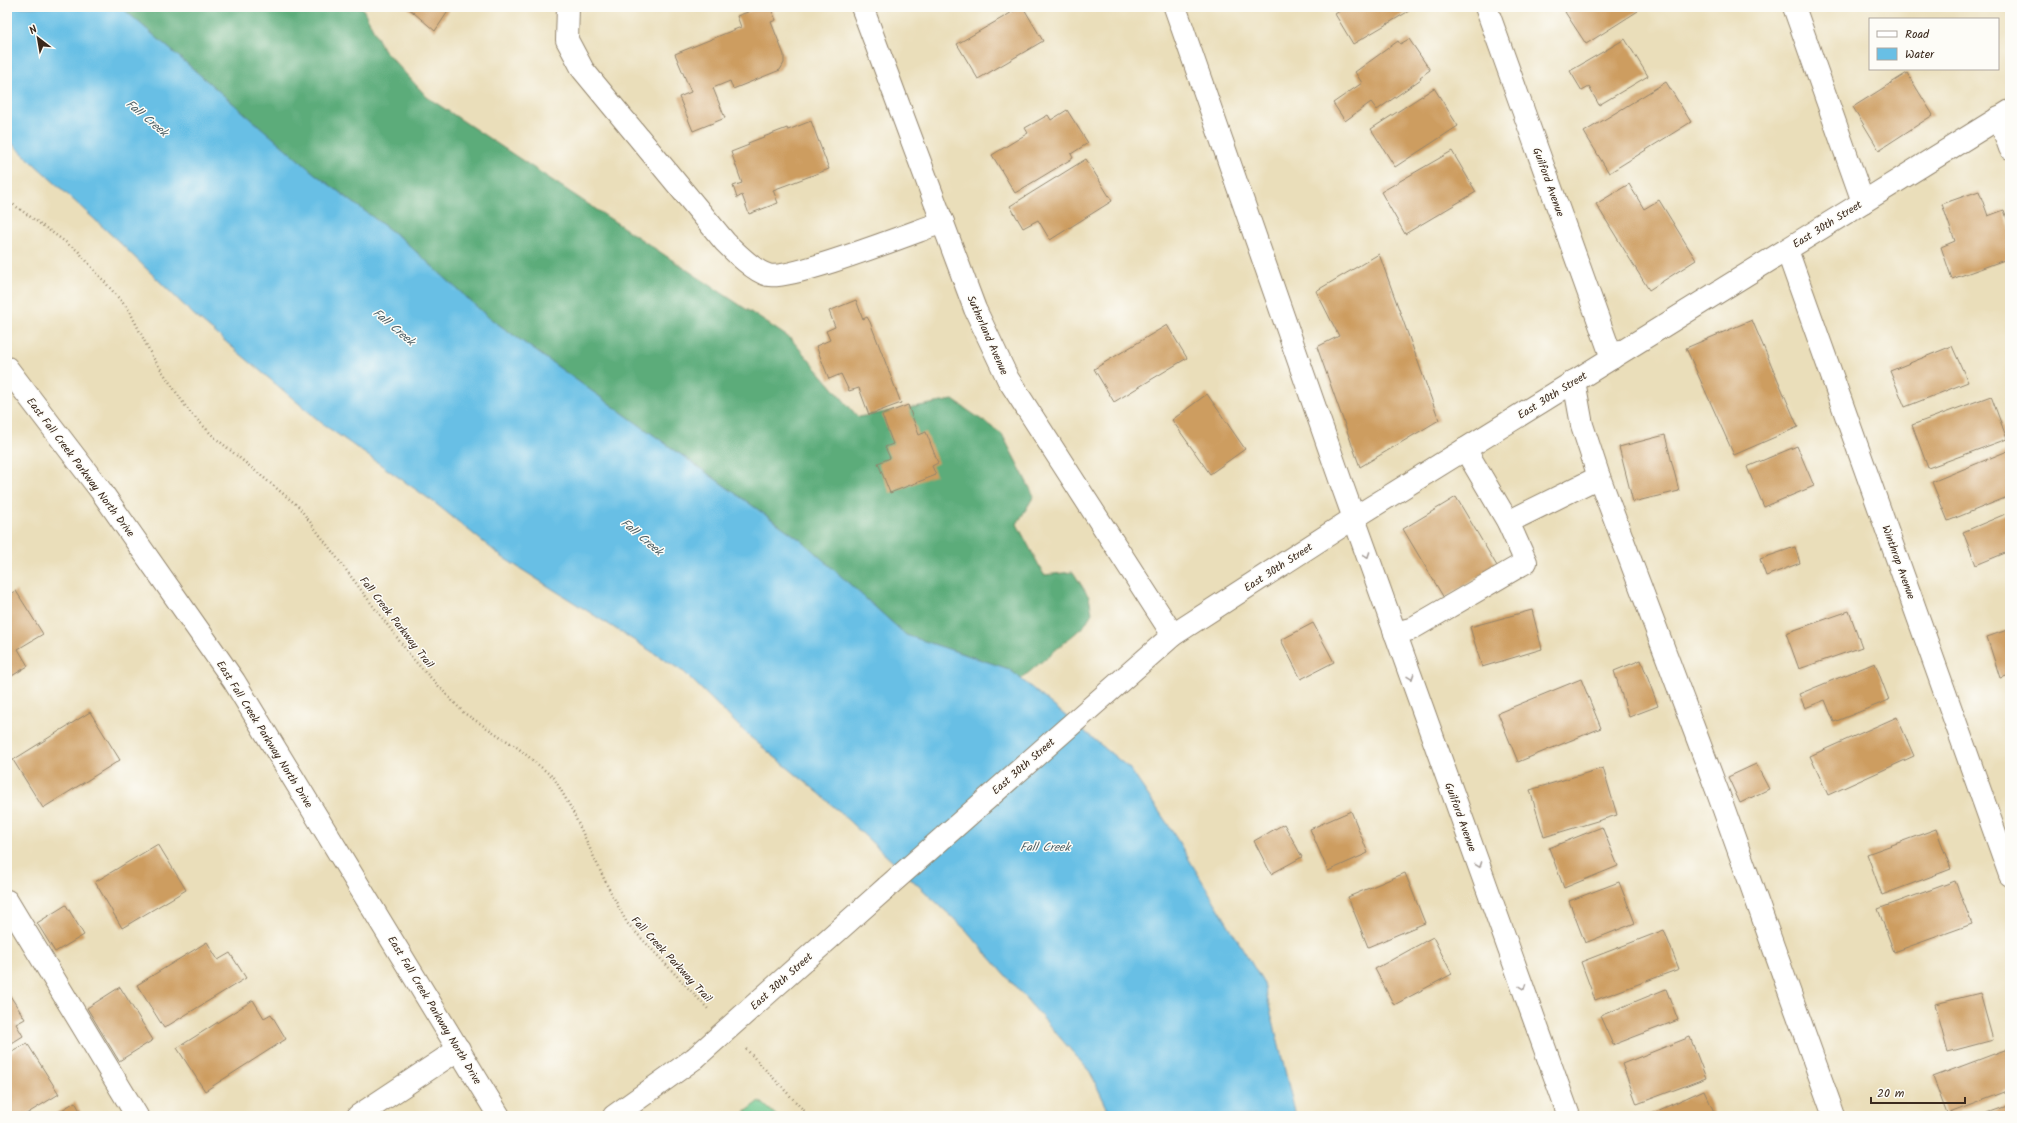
<svg xmlns="http://www.w3.org/2000/svg" width="2017" height="1123" viewBox="0 0 2017 1123" font-family="Kalam,sans-serif">
<style>
.green{fill:#6fc88f;stroke:#557956}
.forest{fill:#5bac7a;stroke:#4b6b4c}
.water{fill:#68bfe5;stroke:#527482}
.building{fill:#cd9d61}
.lines{fill:none;stroke-linecap:round;stroke-linejoin:round}
.minor-casing{stroke:#92846c;stroke-width:24}
.major-casing{stroke:#92846c;stroke-width:24}
.path{stroke:#92846c;stroke-width:2.5;stroke-dasharray:1 3;stroke-linecap:butt}
.minor{stroke:#fff;stroke-width:22}
.major{stroke:#fff;stroke-width:22}
.major-bridge-casing{stroke:#92846c;stroke-width:24;stroke-linecap:butt}
.major-bridge{stroke:#fff;stroke-width:22}
.oneway{stroke:#a79f9a}
.labels{text-anchor:middle;stroke-width:3;stroke-linejoin:round;paint-order:stroke}
.street-label{font-size:11px;fill:#3b2a1e;stroke:#fdfcf7}
.water-label{font-size:12px;font-style:italic;fill:#4b5e64;stroke:#fdfcf7}
</style>
<rect width="100%" height="100%" fill="#fdfcf7"/>
<filter id="ink" filterUnits="userSpaceOnUse"><feTurbulence type="fractalNoise" baseFrequency=".025" numOctaves="2"/><feDisplacementMap in="SourceGraphic" scale="8" xChannelSelector="R" yChannelSelector="G"/><feConvolveMatrix kernelMatrix="1 2 1 2 8 2 1 2 1" color-interpolation-filters="sRGB"/></filter>
<filter id="wash" filterUnits="userSpaceOnUse"><feTurbulence type="fractalNoise" baseFrequency=".012" numOctaves="4" result="noise"/><feDisplacementMap in="SourceGraphic" scale="16" xChannelSelector="R" yChannelSelector="G"/><feGaussianBlur stdDeviation="0.9" result="paint"/><feColorMatrix in="noise" values="0 0 0 0 0 0 0 0 0 0 0 0 0 0 0 0 0 1.4 0 .05"/><feComposite in="paint" operator="in"/></filter>
<g filter="url(#wash)">
<rect width="100%" height="100%" fill="#eadeba"/>
<path class="green" d="M760,1101l17,15h-37z"/>
<path class="forest" d="M121,7h241l21,42 44,48 364,242 67,78 95,-17 49,34 32,62 -17,28 27,51 29,-3 16,25 3,16 -8,13 -63,53 -12,-10 -103,-34 -104,-94 -314,-224 -86,-78 -87,-65z"/>
<path class="water" d="M7,7h114l194,167 87,65 86,78 314,224 104,94 103,34 121,100 39,57 95,158 32,132h-185l-21,-44 -124,-142 -146,-136 -71,-58 -65,-64 -182,-115 -67,-54 -112,-79 -130,-110 -76,-74 -110,-101z"/>
<g id="blocks">
<g class="building">
<path d="M407,7h44l-16,24z"/>
<path d="M761,7h9l6,13 -5,2 13,33v8l-4,7 -47,19 -3,-8 -17,7 12,30 -32,13 -14,-34 12,-5 -16,-38 66,-27 -4,-11z"/>
<path d="M1021,7h2l20,34 -65,38 -21,-35z"/>
<path d="M1346,7h60l3,4 -56,33 -18,-30z"/>
<path d="M1573,7h62l3,4 -52,33 -21,-32z"/>
<path d="M1409,39l21,31 -10,7 1,2 -44,31 -6,-8 -26,19 -12,-18 29,-20 -7,-11 43,-31 2,3z"/>
<path d="M1625,39l23,37 -49,29 -10,-18 -7,4 -12,-20z"/>
<path d="M1907,73l26,42 -54,35 -26,-43z"/>
<path d="M1666,82l25,40 -82,51 -25,-41z"/>
<path d="M1434,88l24,38 -63,41 -24,-38z"/>
<path d="M1067,110l21,33 -17,11 2,4 -58,35 -23,-38 36,-22 -3,-5 23,-13 3,5z"/>
<path d="M811,121l18,48 -56,21 5,13 -29,11 -7,-19 -5,3 -4,-12 9,-3 -11,-31 18,-7 -1,-2 39,-15 1,2z"/>
<path d="M1452,151l24,41 -71,42 -24,-42z"/>
<path d="M1086,159l26,42 -62,39 -12,-20 -15,8 -13,-22z"/>
<path d="M1629,184l15,25 15,-9 37,60 -47,30 -53,-86z"/>
<path d="M1979,191l9,25 16,-6 6,17v31l-58,21 -11,-32 14,-6 -13,-37z"/>
<path d="M1379,254l60,166 -79,47 -43,-120 22,-11 -23,-45z"/>
<path d="M856,300l7,19 4,-2 3,5 31,81 -32,12 -10,-27 -10,3 -8,-17 -12,5 -13,-33 14,-6 -4,-9 9,-4 -6,-16z"/>
<path d="M1752,320l46,107 -64,28 -48,-107z"/>
<path d="M1167,325l20,33 -73,44 -20,-33z"/>
<path d="M1952,346l16,36 -63,25 -15,-36z"/>
<path d="M1207,394l38,55 -35,25 -38,-54z"/>
<path d="M1991,396l16,43 -79,29 -16,-43z"/>
<path d="M908,405l11,30 7,-3 12,31 -6,3 4,9 -46,18 -12,-30 12,-5 -5,-11 8,-3 -11,-29z"/>
<path d="M1665,435l14,56 -46,11 -14,-55z"/>
<path d="M1797,446l17,40 -50,21 -17,-40z"/>
<path d="M2010,450v46l-62,25 -16,-39z"/>
<path d="M1456,497l41,69 -53,32 -41,-69z"/>
<path d="M2010,512v39l-34,14 -13,-33z"/>
<path d="M1795,547l5,16 -34,13 -6,-17z"/>
<path d="M16,591l27,43 -25,15 10,17 -21,13v-83z"/>
<path d="M1532,610l10,39 -60,18 -12,-40z"/>
<path d="M1849,611l13,36 -63,22 -13,-36z"/>
<path d="M1313,623l21,39 -33,17 -20,-39z"/>
<path d="M2010,629v46l-10,3 -13,-41z"/>
<path d="M1641,660l17,46 -29,11 -15,-46z"/>
<path d="M1875,663l14,37 -55,22 -9,-22 -20,8 -6,-14z"/>
<path d="M1581,679l20,49 -83,34 -20,-49z"/>
<path d="M90,712l30,48 -77,48 -30,-48z"/>
<path d="M1897,717l17,39 -86,39 -18,-39z"/>
<path d="M1756,764l13,25 -29,14 -12,-26z"/>
<path d="M1603,768l14,47 -73,22 -14,-47z"/>
<path d="M1351,811l17,42 -40,18 -18,-42z"/>
<path d="M1284,824l18,33 -31,17 -17,-33z"/>
<path d="M1602,827l16,39 -54,22 -15,-40z"/>
<path d="M1936,829l15,40 -69,26 -15,-41z"/>
<path d="M158,844l28,46 -64,38 -27,-46z"/>
<path d="M1405,873l20,50 -57,24 -20,-50z"/>
<path d="M1955,881l17,43 -78,28 -16,-43z"/>
<path d="M1619,882l16,41 -50,20 -16,-42z"/>
<path d="M66,905l18,30 -29,17 -18,-29z"/>
<path d="M1664,930l15,39 -84,31 -14,-38z"/>
<path d="M1433,937l19,37 -58,31 -19,-36z"/>
<path d="M207,942l11,18 12,-7 16,25 -82,50 -27,-43z"/>
<path d="M120,987l33,53 -34,21 -32,-53z"/>
<path d="M1666,989l12,31 -65,25 -13,-29z"/>
<path d="M7,991l18,28 -9,5 7,12 -16,10z"/>
<path d="M1980,993l13,47 -45,12 -13,-48z"/>
<path d="M253,1000l11,18 7,-4 15,25 -81,52 -28,-43z"/>
<path d="M1690,1037l16,41 -69,26 -15,-40z"/>
<path d="M27,1043l32,51 -36,22h-16v-61z"/>
<path d="M2010,1048v42l-63,24 -14,-37z"/>
<path d="M1704,1090l12,26h-70z"/>
<path d="M75,1102l8,14h-31z"/>
<path d="M2010,1105v11h-31z"/>
</g>
</g>
</g>
<g filter="url(#ink)">
<use href="#blocks" fill-opacity="0" stroke="#92846c" stroke-width="1"/>
<g class="lines">
<defs>
<g id="minor">
<path d="M568,7l-1,33 16,30 142,172c10,10 30,30 43,33 22,6 146,-43 175,-53"/>
<path d="M862,7l113,302 33,70 165,256"/>
<path d="M1175,7l167,478 227,631"/>
<path d="M1486,7l126,351"/>
<path d="M1794,7l69,195"/>
<path d="M1999,117l11,31"/>
<path d="M1787,250l223,625"/>
<path d="M1574,381l8,44 17,52 119,316 116,323"/>
<path d="M1465,449l43,73"/>
<path d="M1395,633l16,-4 115,-67 -18,-40 91,-45"/>
<path d="M7,901l130,215"/>
<path d="M358,1116l101,-67"/>
</g>
<g id="major">
<path d="M7,368l94,123 133,190 265,435"/>
<path d="M887,887l286,-252 181,-117 656,-407"/>
<path d="M614,1116l81,-58"/>
</g>
</defs>
<use href="#minor" class="minor-casing"/>
<use href="#major" class="major-casing"/>
<g class="path">
<path d="M7,200l71,51 51,59 23,46 36,54 25,26 85,70 115,153 51,54 54,35 36,30 17,30 35,75 21,40 81,86"/>
<path d="M746,1049l63,67"/>
</g>
<use href="#minor" class="minor"/>
<use href="#major" class="major"/>
<defs>
<path id="major-bridge" d="M695,1058l192,-171"/>
</defs>
<use href="#major-bridge" class="major-bridge-casing"/>
<use href="#major-bridge" class="major-bridge"/>
</g>
<defs><path id="oneway-chevron" d="M-2-3.5L2.5 0L-2 3.5" fill="none" stroke-width="1.6" stroke-linecap="round" stroke-linejoin="round"/></defs>
<g class="oneway">
<use href="#oneway-chevron" transform="translate(1367 555) rotate(70)"/>
<use href="#oneway-chevron" transform="translate(1411 677) rotate(70)"/>
<use href="#oneway-chevron" transform="translate(1479 865) rotate(70)"/>
<use href="#oneway-chevron" transform="translate(1523 987) rotate(70)"/>
</g>
</g>
<g class="labels">
<g class="street-label">
<text transform="translate(1549 182) rotate(70)" y="4">Guilford Avenue</text>
<text transform="translate(1827 224) rotate(-32)" y="4">East 30th Street</text>
<text transform="translate(988 335) rotate(66)" y="4">Sutherland Avenue</text>
<text transform="translate(1552 395) rotate(-32)" y="4">East 30th Street</text>
<text transform="translate(81 467) rotate(53)" y="4">East Fall Creek Parkway North Drive</text>
<text transform="translate(1899 562) rotate(70)" y="4">Winthrop Avenue</text>
<text transform="translate(1278 567) rotate(-33)" y="4">East 30th Street</text>
<text transform="translate(397 622) rotate(52)" y="4">Fall Creek Parkway Trail</text>
<text transform="translate(265 734) rotate(58)" y="4">East Fall Creek Parkway North Drive</text>
<text transform="translate(1023 766) rotate(-41)" y="4">East 30th Street</text>
<text transform="translate(1461 817) rotate(70)" y="4">Guilford Avenue</text>
<text transform="translate(672 959) rotate(47)" y="4">Fall Creek Parkway Trail</text>
<text transform="translate(781 981) rotate(-42)" y="4">East 30th Street</text>
<text transform="translate(435 1010) rotate(59)" y="4">East Fall Creek Parkway North Drive</text>
</g>
<g class="water-label">
<text transform="translate(147 118) rotate(40)" y="4">Fall Creek</text>
<text transform="translate(394 327) rotate(40)" y="4">Fall Creek</text>
<text transform="translate(642 537) rotate(40)" y="4">Fall Creek</text>
<text x="1045" y="851">Fall Creek</text>
</g>
</g>
<rect width="2017" height="1123" fill="none" stroke="#fdfcf7" stroke-width="24"/>
<rect x="1869" y="18" width="130" height="52" fill="#fdfcf7" stroke="#afa8a0"/>
<rect x="1877" y="31" width="20" height="6" fill="#ffffff" stroke="#afa8a0"/>
<text x="1905" y="38" font-size="12" fill="#3b2a1e">Road</text>
<rect x="1877" y="48" width="20" height="12" fill="#68bfe5" stroke="#afa8a0"/>
<text x="1905" y="58" font-size="12" fill="#3b2a1e">Water</text>
<g transform="translate(38 38) rotate(329)" stroke="#fdfcf7" stroke-width="3" paint-order="stroke">
<path d="M0-3L7 15L0 10L-7 15Z" fill="#3b2a1e"/>
<text y="-6" font-size="11" font-weight="bold" text-anchor="middle" fill="#3b2a1e">N</text>
</g>
<path d="M1871 1097v6h94v-6" fill="none" stroke="#3b2a1e" stroke-width="2"/>
<text x="1877" y="1097" font-size="12" fill="#3b2a1e" stroke="#fdfcf7" stroke-width="3" paint-order="stroke">20 m</text>
</svg>
